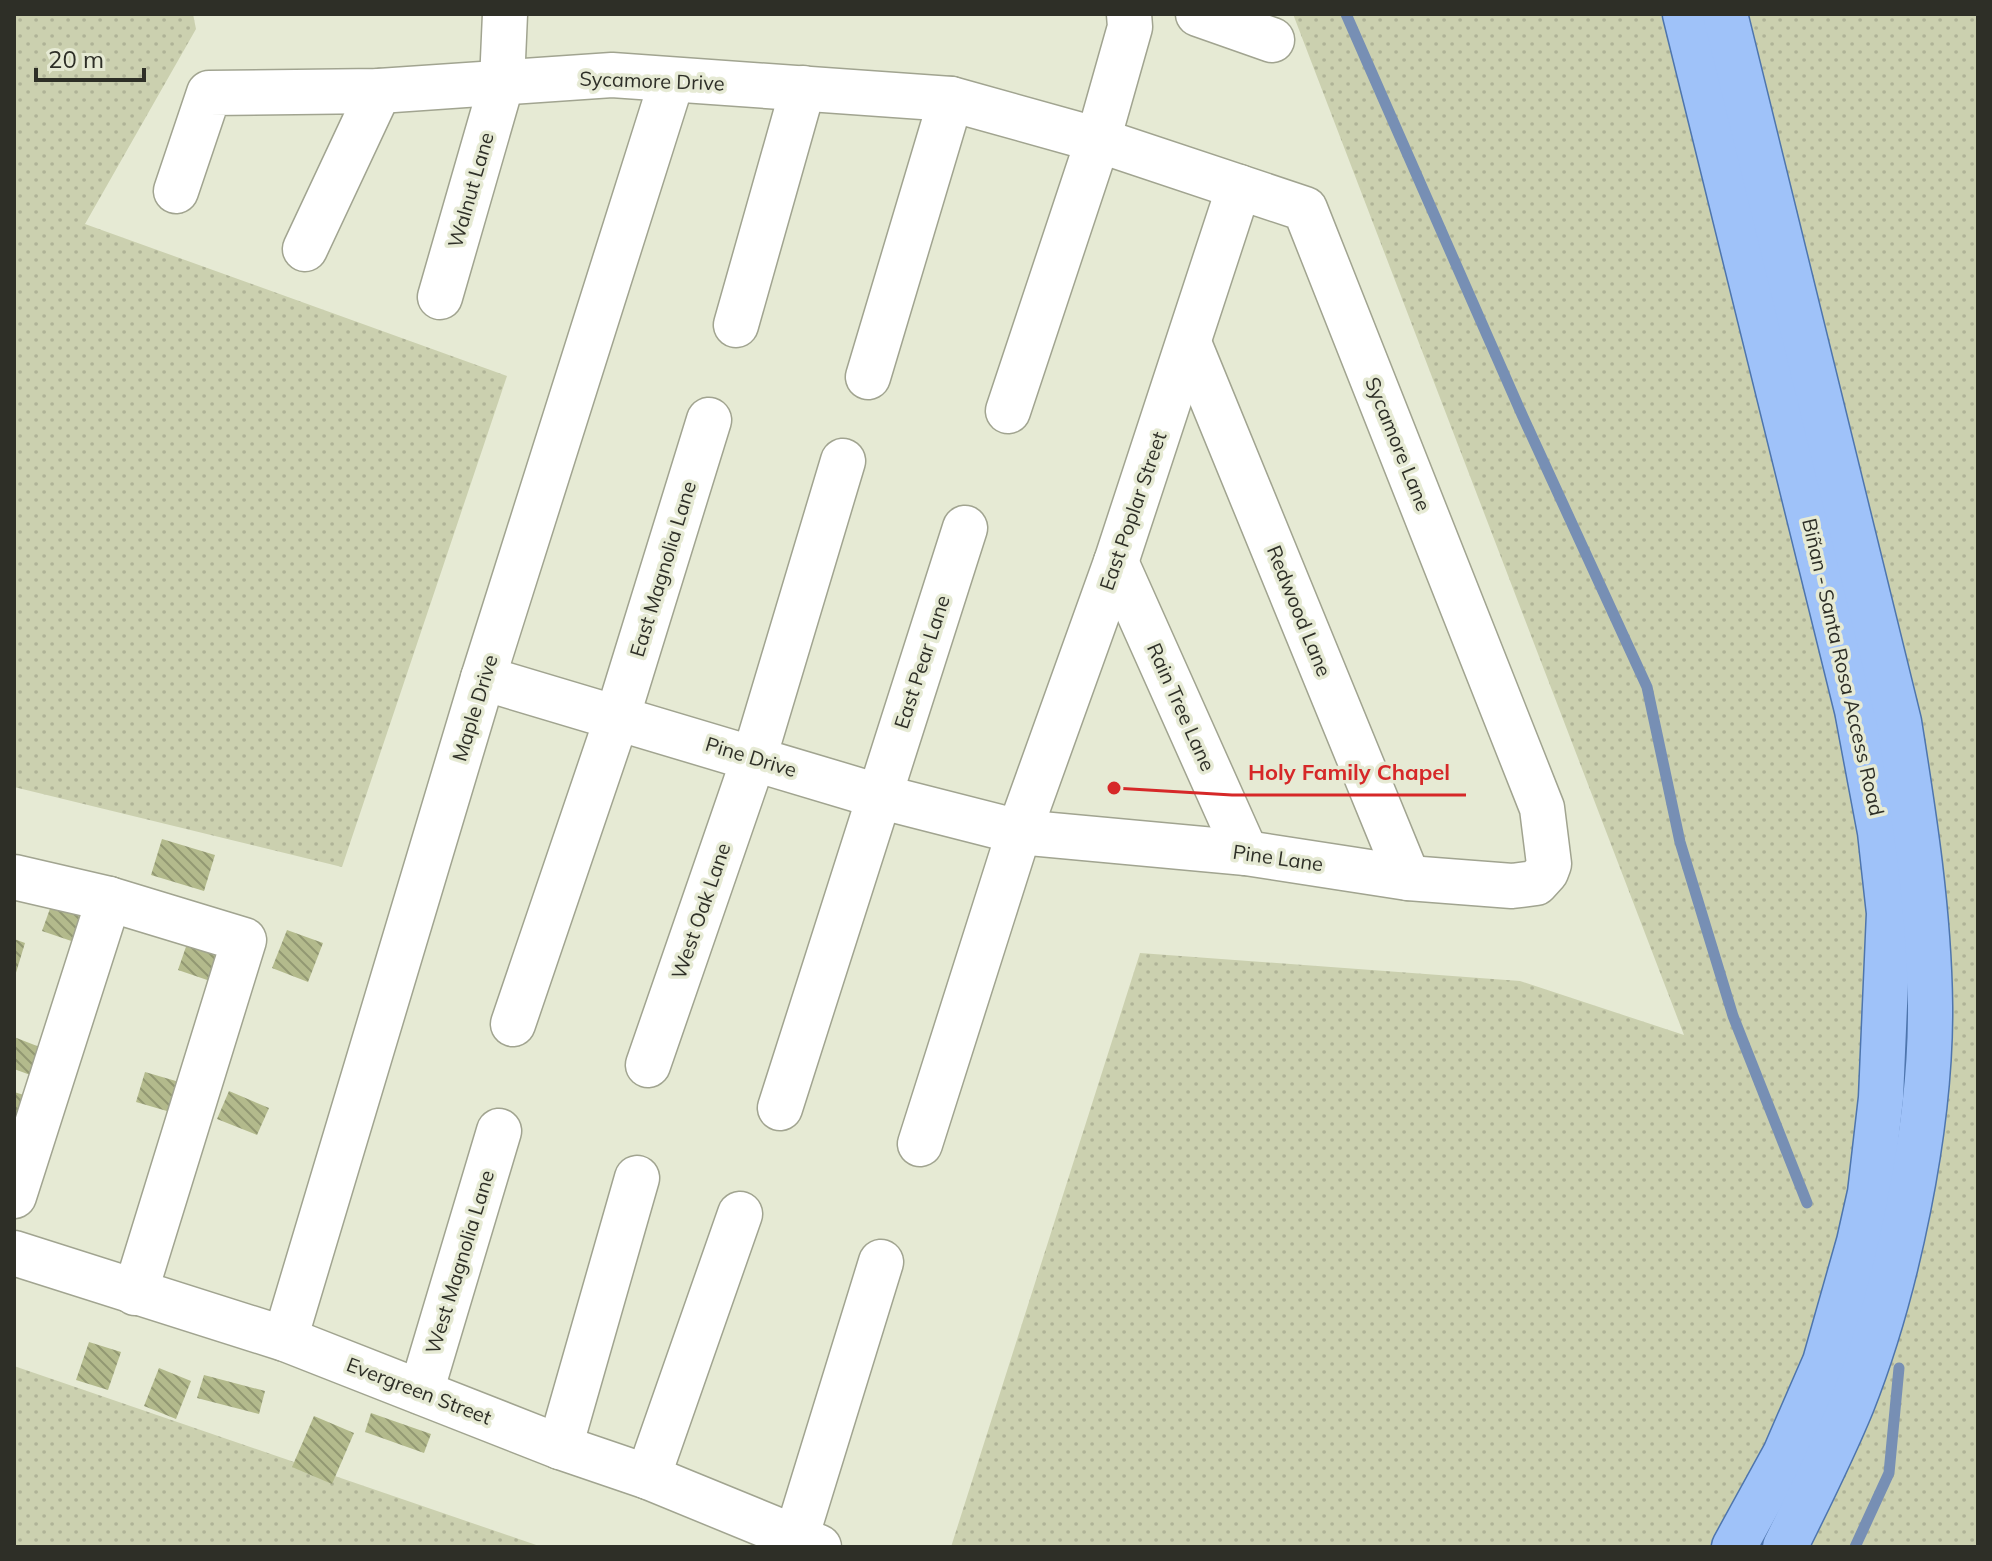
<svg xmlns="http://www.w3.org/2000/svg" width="1992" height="1561" viewBox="0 0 1992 1561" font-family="Mulish,sans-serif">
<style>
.grass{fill:url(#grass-dots)}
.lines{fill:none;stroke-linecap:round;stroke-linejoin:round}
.stream{stroke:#778fb4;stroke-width:11}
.building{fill:url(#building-back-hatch)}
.minor-casing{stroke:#a1a490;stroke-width:47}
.major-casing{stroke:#4e75ad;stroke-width:47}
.minor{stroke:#fff;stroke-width:44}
.major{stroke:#9fc2f9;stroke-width:44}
.labels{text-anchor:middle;stroke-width:7;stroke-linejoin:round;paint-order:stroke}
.street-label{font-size:20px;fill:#2e2f27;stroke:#e6ead4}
.leader{fill:none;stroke:#d62828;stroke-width:3}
.callout-dot{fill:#d62828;stroke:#e6ead4;stroke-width:3}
.callout-label{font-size:22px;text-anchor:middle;font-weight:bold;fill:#d62828;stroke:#e6ead4;stroke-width:7;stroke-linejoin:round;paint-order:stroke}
</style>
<defs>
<pattern id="grass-dots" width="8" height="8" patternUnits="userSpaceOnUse" patternTransform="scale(2)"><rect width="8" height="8" fill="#cbd0af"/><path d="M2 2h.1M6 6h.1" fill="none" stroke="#afb397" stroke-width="1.8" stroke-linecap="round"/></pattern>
<pattern id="building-back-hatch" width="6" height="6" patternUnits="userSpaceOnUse" patternTransform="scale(2)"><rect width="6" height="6" fill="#b3ba8c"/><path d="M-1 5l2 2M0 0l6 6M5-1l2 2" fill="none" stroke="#929872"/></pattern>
</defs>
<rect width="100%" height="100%" fill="#e6ead4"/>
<g class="grass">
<path d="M14,14h179l3,15 -111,195 422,152 -165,491 -328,-80z"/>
<path d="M1293,14h685v1533h-1027l189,-594 380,28 164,54z"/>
<path d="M14,1366l528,181h-528z"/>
</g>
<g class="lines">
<g class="stream">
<path d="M1346,14l177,403 124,270 33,155 53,174 74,187"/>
<path d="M1855,1547l34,-74 10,-105"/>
</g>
</g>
<g class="building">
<path d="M162,839l53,16 -11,36 -53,-16z"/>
<path d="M52,903l44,15 -10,28 -44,-15z"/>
<path d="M287,930l36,13 -15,39 -36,-14z"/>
<path d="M190,935l38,13 -12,35 -38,-13z"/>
<path d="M14,939l11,4 -10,33h-1z"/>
<path d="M14,1037l41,16 -11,27 -30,-11z"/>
<path d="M145,1072l48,14 -9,30 -48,-14z"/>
<path d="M229,1091l40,17 -12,27 -40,-16z"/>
<path d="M14,1092l20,6 -9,29 -11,-4z"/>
<path d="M89,1342l32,10 -13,38 -32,-10z"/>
<path d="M159,1368l32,13 -15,38 -32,-13z"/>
<path d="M204,1375l61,16 -6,23 -62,-16z"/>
<path d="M371,1413l60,21 -7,19 -59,-21z"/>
<path d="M314,1416l40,17 -22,51 -40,-17z"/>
</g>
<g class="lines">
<defs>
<g id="minor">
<path d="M1198,14l74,26"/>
<path d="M176,191l33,-98 170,-2 233,-16 339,24 147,41 207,69 237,599 7,56 -3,8 -10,11 -24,3 -104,-8 -162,-25 -227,-21 -141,-36 -395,-118"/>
<path d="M305,249l74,-158"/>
<path d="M440,297l62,-215 3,-68"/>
<path d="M736,325l67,-237"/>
<path d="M1189,343l219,535"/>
<path d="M868,377l83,-278"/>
<path d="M1008,411l90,-271 32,-113 -1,-13"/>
<path d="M1116,562l130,291"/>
<path d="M14,877l95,22 135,41 -109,353"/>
<path d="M513,1024l104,-306 92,-298"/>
<path d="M648,1065l106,-307 89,-297"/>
<path d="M780,1108l185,-580"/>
<path d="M920,1144l99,-312 97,-270 123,-375"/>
<path d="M14,1196l95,-297"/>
<path d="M14,1253l271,86 275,108 88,30 171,70"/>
<path d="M285,1339l198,-661 189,-598"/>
<path d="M421,1392l78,-261"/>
<path d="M560,1447l77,-269"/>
<path d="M648,1477l92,-263"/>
<path d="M796,1538l85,-276"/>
</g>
<g id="major">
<path d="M1685,14l172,696 23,122 9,81 -8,185 -11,95 -11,49 -34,120 -40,92 -51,93"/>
<path d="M1725,14l174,708c15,94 30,189 31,284 1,121 -33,285 -78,398 -20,49 -44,96 -67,143"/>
</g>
</defs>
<use href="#minor" class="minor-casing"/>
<use href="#major" class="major-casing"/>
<use href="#minor" class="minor"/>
<use href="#major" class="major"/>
</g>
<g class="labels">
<g class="street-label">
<text transform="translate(652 81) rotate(2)" y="7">Sycamore Drive</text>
<text transform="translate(471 190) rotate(-74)" y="7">Walnut Lane</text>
<text transform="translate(1398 444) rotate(68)" y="7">Sycamore Lane</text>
<text transform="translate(1133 511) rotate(-71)" y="7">East Poplar Street</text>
<text transform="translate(663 569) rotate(-73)" y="7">East Magnolia Lane</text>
<text transform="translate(1299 611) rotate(68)" y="7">Redwood Lane</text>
<text transform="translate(922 662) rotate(-72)" y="7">East Pear Lane</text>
<text transform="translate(1843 667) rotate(77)" y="7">Biñan - Santa Rosa Access Road</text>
<text transform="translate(1181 707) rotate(66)" y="7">Rain Tree Lane</text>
<text transform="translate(475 708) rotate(-73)" y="7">Maple Drive</text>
<text transform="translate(751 757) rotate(17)" y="7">Pine Drive</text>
<text transform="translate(1278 858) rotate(8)" y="7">Pine Lane</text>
<text transform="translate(701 911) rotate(-71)" y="7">West Oak Lane</text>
<text transform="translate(460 1262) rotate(-73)" y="7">West Magnolia Lane</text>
<text transform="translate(419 1391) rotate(21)" y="7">Evergreen Street</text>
</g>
</g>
<path class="leader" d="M1114 788L1232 795H1466"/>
<circle class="callout-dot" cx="1114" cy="788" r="8"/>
<g class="callout-label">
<text x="1349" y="780">Holy Family Chapel</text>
</g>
<rect width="1992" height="1561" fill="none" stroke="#2e2f27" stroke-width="32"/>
<path d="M36 68v12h108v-12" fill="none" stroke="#2e2f27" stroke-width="4"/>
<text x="48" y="68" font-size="24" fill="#2e2f27" stroke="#e6ead4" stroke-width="6" paint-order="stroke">20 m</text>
</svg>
